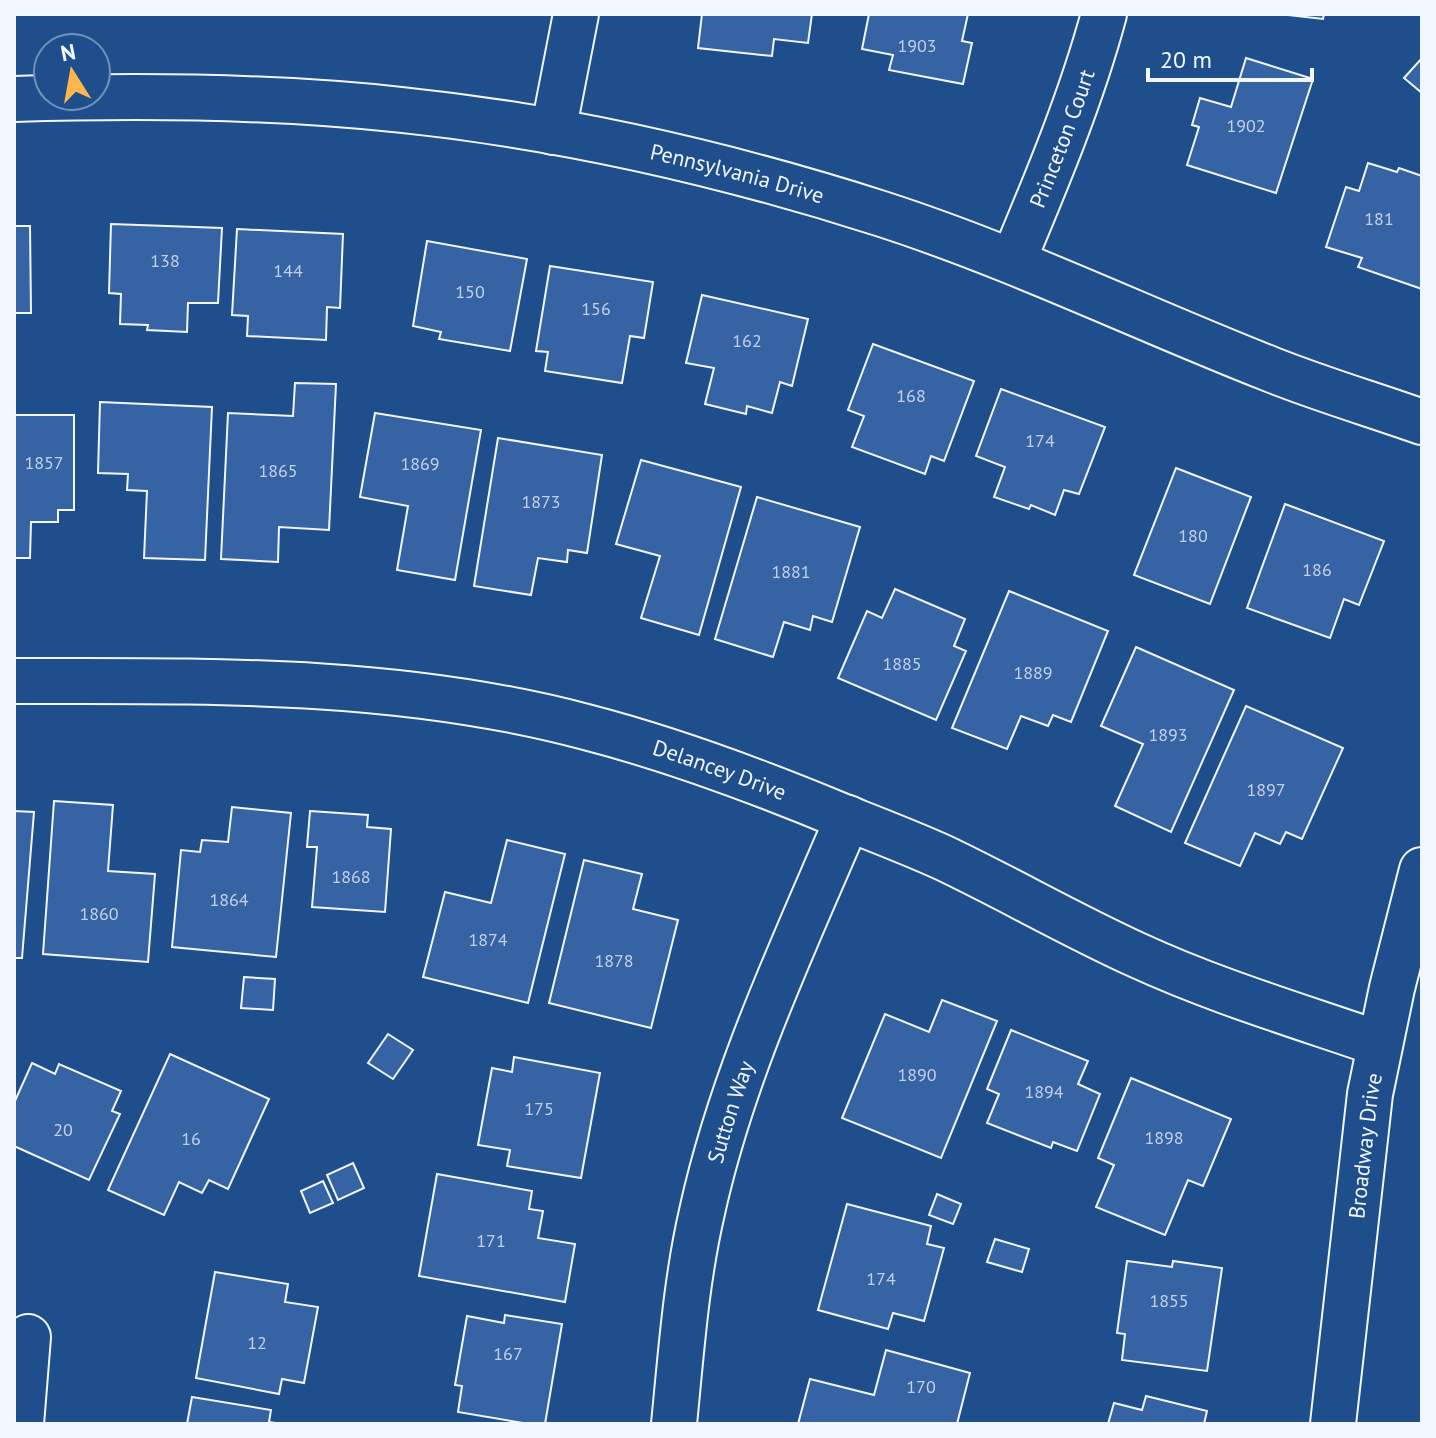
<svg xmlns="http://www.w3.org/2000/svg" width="1436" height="1438" viewBox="0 0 1436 1438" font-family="'PT Sans',sans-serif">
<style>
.building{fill:#3563a3;stroke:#f2f6ff;stroke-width:2}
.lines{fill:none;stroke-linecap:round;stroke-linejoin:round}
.street-casing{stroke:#f2f6ff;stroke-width:48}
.street{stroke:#1f4e8c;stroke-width:44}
.labels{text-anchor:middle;stroke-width:6;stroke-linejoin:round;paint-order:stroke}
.number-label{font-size:18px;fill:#c3d1e8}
.street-label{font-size:22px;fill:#f2f6ff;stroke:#1f4e8c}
</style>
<rect width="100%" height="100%" fill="#1f4e8c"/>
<g class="building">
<path d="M702,14h110l-4,29 -34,-4 -2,17 -74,-8z"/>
<path d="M869,14h99l-6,27 10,2 -9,41 -74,-14 4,-15 -31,-6z"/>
<path d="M1279,14h45l-1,5z"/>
<path d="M1246,58l67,21 -37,114 -89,-28 12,-38 -7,-2 8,-27 31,9z"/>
<path d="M1422,58v35l-18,-15z"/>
<path d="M1368,163l29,9 2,-4 23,8v113l-64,-22 4,-9 -36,-11 20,-60 13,4z"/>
<path d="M111,224l111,4 -4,75h-30l-1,29 -40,-2 1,-5 -28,-1 1,-30 -12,-1z"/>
<path d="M14,226h16l1,87h-17z"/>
<path d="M237,229l106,5 -3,74 -13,-1 -1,33 -79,-4 1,-20 -16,-1z"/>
<path d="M427,241l100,18 -17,92 -71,-12 2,-7 -28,-6z"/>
<path d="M550,266l103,16 -9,56 -14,-2 -8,47 -77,-12 3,-19 -12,-1z"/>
<path d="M702,295l106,24 -16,67 -12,-4 -8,31 -25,-7 -1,8 -41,-10 9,-36 -28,-5z"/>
<path d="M873,344l101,37 -30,80 -13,-5 -6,18 -73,-27 12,-31 -16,-6z"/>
<path d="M295,383l41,1 -7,146 -50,-3 -1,35 -57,-3 7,-146 65,3z"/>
<path d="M1001,389l104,38 -26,67 -15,-4 -9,25 -24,-10 -2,4 -35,-12 11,-30 -29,-11z"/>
<path d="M100,402l112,5 -7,153 -61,-2 3,-67 -20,-1 1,-16 -30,-1z"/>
<path d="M375,413l106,17 -26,150 -58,-10 11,-64 -48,-9z"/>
<path d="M14,415h60v95h-16v12h-27l-1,36h-16z"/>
<path d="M498,438l104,17 -15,98 -19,-3 -1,12 -29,-4 -7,37 -57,-9z"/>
<path d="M641,460l100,27 -42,148 -58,-17 19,-62 -44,-12z"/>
<path d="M1176,468l75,29 -41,107 -76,-29z"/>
<path d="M757,497l103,30 -28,95 -19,-6 -3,14 -26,-8 -11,35 -58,-18z"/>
<path d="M1285,504l99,37 -25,64 -15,-6 -14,39 -83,-30z"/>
<path d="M895,589l70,30 -11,27 12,5 -30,69 -98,-42 29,-67 15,7z"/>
<path d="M1009,591l99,40 -37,91 -18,-7 -5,11 -27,-10 -14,33 -55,-21z"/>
<path d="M1136,647l98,43 -63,142 -56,-26 28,-62 -42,-18z"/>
<path d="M1246,706l97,42 -41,91 -16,-7 -6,12 -25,-11 -15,33 -55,-23z"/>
<path d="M54,801l59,4 -5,66 47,3 -7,88 -105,-8z"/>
<path d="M232,807l59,6 -15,144 -104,-10 9,-97 19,2 2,-12 26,2z"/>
<path d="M14,811l20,1 -12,146h-8z"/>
<path d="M310,811l58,4 -1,12 24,2 -6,83 -73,-5 5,-60h-10z"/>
<path d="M507,840l58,14 -37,149 -105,-26 22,-85 46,11z"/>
<path d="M584,860l58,14 -9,35 45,11 -27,108 -102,-25z"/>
<path d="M244,977l31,2 -2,31 -32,-2z"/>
<path d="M942,1000l55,21 -56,137 -99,-40 43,-104 44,18z"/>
<path d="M1011,1030l77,31 -10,23 22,10 -23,57 -24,-9 -2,6 -64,-25 12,-29 -12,-5z"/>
<path d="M388,1034l25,16 -20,29 -25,-16z"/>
<path d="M170,1054l99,45 -41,90 -19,-9 -7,13 -23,-11 -15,33 -56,-25z"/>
<path d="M514,1057l86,16 -19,105 -74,-12 3,-16 -32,-5 14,-77 20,4z"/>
<path d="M32,1063l23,11 4,-10 62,27 -9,20 8,3 -31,66 -75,-34v-43z"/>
<path d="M1131,1078l100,41 -28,67 -15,-6 -23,55 -69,-28 18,-42 -16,-7z"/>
<path d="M353,1163l11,25 -26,12 -11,-25z"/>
<path d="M437,1174l95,17 -3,18 14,2 -5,27 37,6 -10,58 -146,-26z"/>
<path d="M323,1181l10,22 -23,10 -9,-22z"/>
<path d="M937,1194l24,10 -8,20 -24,-9z"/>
<path d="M847,1204l84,22 -4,18 17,4 -20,73 -31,-8 -5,16 -70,-19z"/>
<path d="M995,1239l34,10 -7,23 -35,-10z"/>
<path d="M1127,1261l45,6 1,-6 49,7 -15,103 -85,-11 3,-26 -8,-1z"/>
<path d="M215,1272l73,12 -3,18 33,5 -14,76 -22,-4 -3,15 -83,-16z"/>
<path d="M505,1315l57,9 -17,100h-16l-71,-12 4,-26 -7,-1 12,-69 37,7z"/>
<path d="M886,1350l84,23 -13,51h-159l12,-45 64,16z"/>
<path d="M1146,1396l61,15 -3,13h-96l6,-21 28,7z"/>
<path d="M192,1397l79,13 -2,12 13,2h-95z"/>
</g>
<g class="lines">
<defs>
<g id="street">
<path id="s1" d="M14,99c129,-4 260,-3 388,11 163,17 324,54 480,104 133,43 258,104 388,155 50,20 101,35 152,53"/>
<path d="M553,132l23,-118"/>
<path id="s2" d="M1013,261c34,-81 68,-162 91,-247"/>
<path id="s3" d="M14,681c192,0 385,-4 572,46 89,23 174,55 258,90 33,13 67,26 100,41 65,31 127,67 193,97 78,36 162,61 243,89"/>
<path d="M21,1424l7,-87"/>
<path id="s4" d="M674,1424c7,-70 12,-143 28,-212 30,-137 91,-265 146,-394"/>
<path id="s5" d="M1333,1424l37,-330 22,-106 30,-118"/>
</g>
</defs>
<use href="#street" class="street-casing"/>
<use href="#street" class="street"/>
</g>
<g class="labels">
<g class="number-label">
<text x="917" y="52">1903</text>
<text x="1246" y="132">1902</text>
<text x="1379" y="225">181</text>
<text x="165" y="267">138</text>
<text x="288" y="277">144</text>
<text x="470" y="298">150</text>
<text x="596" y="315">156</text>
<text x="747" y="347">162</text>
<text x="911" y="402">168</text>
<text x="1040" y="447">174</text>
<text x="44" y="469">1857</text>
<text x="420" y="470">1869</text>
<text x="278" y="477">1865</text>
<text x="541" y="508">1873</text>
<text x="1193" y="542">180</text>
<text x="1317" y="576">186</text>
<text x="791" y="578">1881</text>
<text x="902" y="670">1885</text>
<text x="1033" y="679">1889</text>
<text x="1168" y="741">1893</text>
<text x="1266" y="796">1897</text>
<text x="351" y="883">1868</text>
<text x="229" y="906">1864</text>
<text x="99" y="920">1860</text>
<text x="488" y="946">1874</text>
<text x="614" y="967">1878</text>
<text x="917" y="1081">1890</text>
<text x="1044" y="1098">1894</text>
<text x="539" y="1115">175</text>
<text x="63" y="1136">20</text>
<text x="1164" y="1144">1898</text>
<text x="191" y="1145">16</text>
<text x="491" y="1247">171</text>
<text x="881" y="1285">174</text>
<text x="1169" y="1307">1855</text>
<text x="257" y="1349">12</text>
<text x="508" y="1360">167</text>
<text x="921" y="1393">170</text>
</g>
<g class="street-label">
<text dy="8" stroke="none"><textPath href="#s2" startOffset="132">Princeton Court</textPath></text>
<text dy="8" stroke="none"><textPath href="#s1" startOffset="730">Pennsylvania Drive</textPath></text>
<text dy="8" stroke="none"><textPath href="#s3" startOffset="716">Delancey Drive</textPath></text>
<text dy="8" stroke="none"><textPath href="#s4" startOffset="318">Sutton Way</textPath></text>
<text dy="8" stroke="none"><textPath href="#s5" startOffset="280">Broadway Drive</textPath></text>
</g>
</g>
<rect width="1436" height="1438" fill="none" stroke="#f2f6ff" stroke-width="32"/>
<g transform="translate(72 72) rotate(349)"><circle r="38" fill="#1f4e8c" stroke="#7391ba" stroke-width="2"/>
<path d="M0-6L14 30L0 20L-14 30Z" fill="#ffb74d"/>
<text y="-12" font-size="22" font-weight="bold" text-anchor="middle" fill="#f2f6ff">N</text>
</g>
<path d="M1148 68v12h164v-12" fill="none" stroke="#f2f6ff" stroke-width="4"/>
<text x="1160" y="68" font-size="24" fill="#f2f6ff" stroke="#1f4e8c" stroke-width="6" paint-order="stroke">20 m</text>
</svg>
